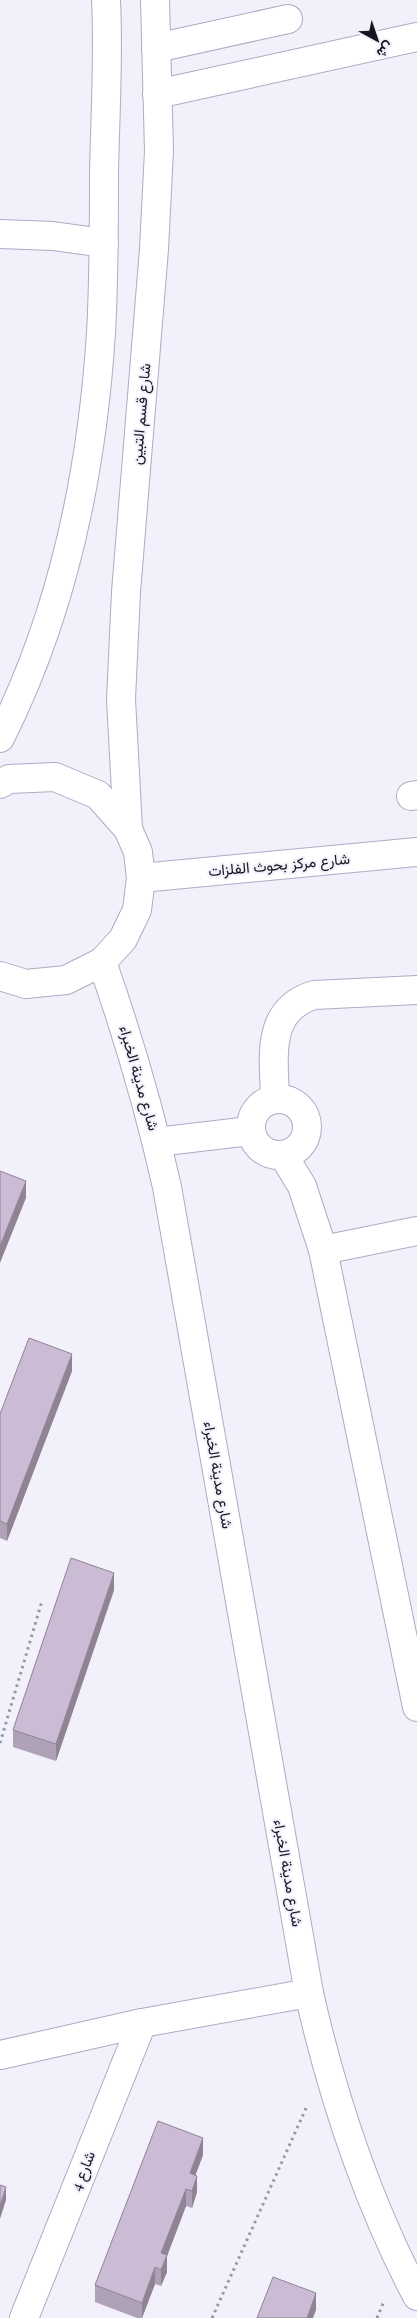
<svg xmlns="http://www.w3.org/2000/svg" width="417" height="2318" viewBox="0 0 417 2318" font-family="'Playfair Display',Vazirmatn,serif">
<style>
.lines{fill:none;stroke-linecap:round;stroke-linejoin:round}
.minor-casing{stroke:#adabc6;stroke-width:30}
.path{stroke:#9897a2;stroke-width:3;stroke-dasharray:2.5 4;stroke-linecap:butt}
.minor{stroke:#fff;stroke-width:28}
.wall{fill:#afa1b6}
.shaded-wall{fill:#8f8394}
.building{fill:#ccbbd4;stroke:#8f8394}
.labels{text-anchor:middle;stroke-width:4;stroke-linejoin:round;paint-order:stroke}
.street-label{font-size:15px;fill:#16151f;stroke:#f1f0fb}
</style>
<rect width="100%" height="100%" fill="#f1f0fb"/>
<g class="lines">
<defs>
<g id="minor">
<path d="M156,48l132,-29"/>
<path d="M157,94l260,-57"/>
<path d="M0,234l53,2 51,7"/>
<path d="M0,738c63,-125 92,-266 101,-405 3,-53 3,-106 3,-159 1,-58 5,-116 2,-174"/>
<path d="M0,784l9,-5 46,-2 43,18 30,34 10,23 3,26 -4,32 -14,29 -21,23 -36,18 -40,4 -26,-8"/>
<path d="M411,796l6,-1"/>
<path d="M128,829l-7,-130 5,-107 28,-343 5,-98 -4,-151"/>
<path d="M141,878l276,-26"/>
<path d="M102,962c26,74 48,149 65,225l142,806c24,106 57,206 108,303"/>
<circle cx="279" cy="1127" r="28"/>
<path d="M275,1099c-1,-42 -10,-89 39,-104l103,-5"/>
<path d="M157,1142l93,-11"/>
<path d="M283,1155l19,31 21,64 94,457"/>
<path d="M323,1250l94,-19"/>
<path d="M0,2055l142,-32 167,-30"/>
<path d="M24,2318l118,-295"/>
</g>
</defs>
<use href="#minor" class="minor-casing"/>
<g class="path">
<path d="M0,1743l42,-142"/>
<path d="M212,2318l95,-212"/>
<path d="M377,2318l7,-17"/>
</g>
<use href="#minor" class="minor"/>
</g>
<g class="wall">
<path d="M72,1371l-65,170 -7,-3v-124z"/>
<path d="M114,1590l-58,171 -43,-14v-17z"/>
<path d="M203,2155l-8,20 2,17 -5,16 -6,-2 -19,50v16l-6,14 -6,-2 -13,34h-5l-42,-16v-17z"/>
</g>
<g class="shaded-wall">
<path d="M26,1181v17l-26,65v-17z"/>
<path d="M72,1354v17l-65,170v-17z"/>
<path d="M114,1573v17l-58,171v-17z"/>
<path d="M203,2138v17l-13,35v-17z"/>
<path d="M197,2176v16l-5,16v-17z"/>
<path d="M6,2187v13l-6,19v-13z"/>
<path d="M186,2189v17l-19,50v16l-6,14v-16l4,-11 -4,11v-17z"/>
<path d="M155,2267v17l-13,34v-15z"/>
<path d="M316,2293v17l-3,8h-6z"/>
</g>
<g class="building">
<path d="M0,1171l26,10 -26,65z"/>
<path d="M29,1338l43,16 -65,170 -7,-3v-107z"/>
<path d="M71,1558l43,15 -58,171 -43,-14z"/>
<path d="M158,2121l45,17 -13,35 7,3 -5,15 -6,-2 -25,64 6,2 -6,15 -6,-3 -13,36 -47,-18z"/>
<path d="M0,2185l6,2 -6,19z"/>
<path d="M273,2277l43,16 -9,25h-50z"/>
</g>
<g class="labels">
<g class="street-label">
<text transform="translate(141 414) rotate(-85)" y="5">شارع قسم التبين</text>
<text transform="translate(279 865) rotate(-5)" y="5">شارع مركز بحوث الفلزات</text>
<text transform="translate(139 1078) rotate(74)" y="5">شارع مدينة الخبراء</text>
<text transform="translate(218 1475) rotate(80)" y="5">شارع مدينة الخبراء</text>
<text transform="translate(288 1873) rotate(80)" y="5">شارع مدينة الخبراء</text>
<text transform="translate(83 2171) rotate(-68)" y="5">شارع 4</text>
</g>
</g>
<g transform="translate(377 40) rotate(140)" stroke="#f1f0fb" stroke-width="4" paint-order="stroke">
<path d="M0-4L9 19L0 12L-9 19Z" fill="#16151f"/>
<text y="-8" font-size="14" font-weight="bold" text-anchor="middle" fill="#16151f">ش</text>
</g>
</svg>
